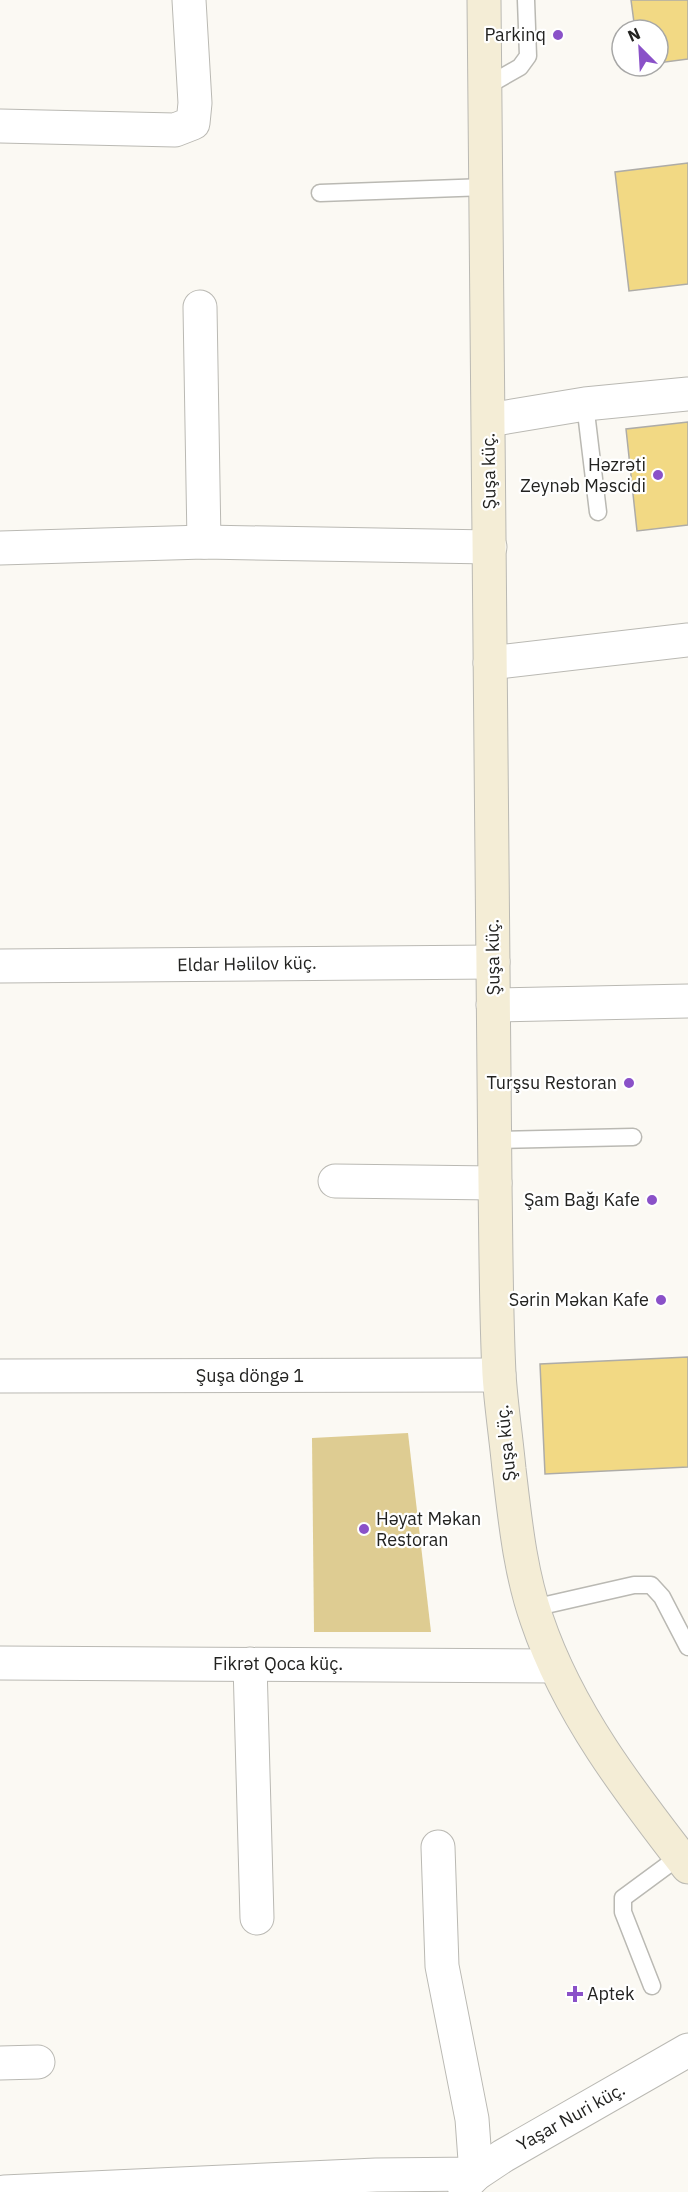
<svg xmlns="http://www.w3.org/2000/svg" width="688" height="2192" viewBox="0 0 688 2192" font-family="'IBM Plex Sans',sans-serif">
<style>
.green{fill:#decc92}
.building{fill:#f2d984;stroke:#aeaca7;stroke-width:1.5}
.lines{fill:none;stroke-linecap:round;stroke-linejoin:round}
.lane-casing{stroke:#bab9b3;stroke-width:19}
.street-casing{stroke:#bab9b3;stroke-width:35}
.secondary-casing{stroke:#bab9b3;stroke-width:35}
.lane{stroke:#fff;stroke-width:16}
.street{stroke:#fff;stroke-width:33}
.secondary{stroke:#f4edd6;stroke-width:33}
.poi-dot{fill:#8a51c8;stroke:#fff;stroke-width:2}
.labels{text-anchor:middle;stroke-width:4.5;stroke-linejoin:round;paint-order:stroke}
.poi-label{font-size:18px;fill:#232321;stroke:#fff;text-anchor:end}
.street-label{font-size:18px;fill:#232321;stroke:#fff}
</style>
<rect width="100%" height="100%" fill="#fbf9f3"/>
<path class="green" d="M408,1433l23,199h-117l-2,-194z"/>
<g class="building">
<path d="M631,0h57v59l-30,4v-33h-23z"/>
<path d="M688,163v121l-59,7 -14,-119z"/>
<path d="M688,422v103l-51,6 -11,-102z"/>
<path d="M688,1357v110l-143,7 -5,-110z"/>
</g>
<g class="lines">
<defs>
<g id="lane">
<path d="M485,87l35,-20 8,-11 -2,-56"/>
<path d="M320,193l166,-6"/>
<path d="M585,404l13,108"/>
<path d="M495,1140l138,-3"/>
<path d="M533,1608l101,-23h17l11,12 26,50"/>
<path d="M652,1986l-29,-74v-14l57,-42"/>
</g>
<g id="street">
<path d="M0,126l175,4 18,-7 2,-20 -6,-103"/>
<path d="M200,307l4,235"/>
<path d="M489,420l96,-16 103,-10"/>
<path d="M0,548l204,-6 286,5"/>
<path d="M490,663l198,-23"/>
<path d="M0,966l493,-4"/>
<path d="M493,1005l195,-4"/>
<path d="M335,1181l160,2"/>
<path d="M0,1376l499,-1"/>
<path d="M0,1663l555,3"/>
<path d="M250,1664l7,254"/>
<path d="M0,2063l38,-1"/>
<path d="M464,2186l12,-12 27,-18 185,-106"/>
<path d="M4,2192l372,-17 100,-1 -4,-55 -30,-153 -4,-119"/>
</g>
<path id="secondary" d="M484,0l11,1183c1,64 1,127 4,191 2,31 7,63 10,95 6,50 11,103 28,151 31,92 92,171 151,247"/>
</defs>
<use href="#lane" class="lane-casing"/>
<use href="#street" class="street-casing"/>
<use href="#secondary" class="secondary-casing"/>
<use href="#lane" class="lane"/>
<use href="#street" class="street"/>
<use href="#secondary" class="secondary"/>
</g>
<g class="poi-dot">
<circle cx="558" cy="35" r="6"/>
<circle cx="658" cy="475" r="6"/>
<circle cx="629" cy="1083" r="6"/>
<circle cx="652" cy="1200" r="6"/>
<circle cx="661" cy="1300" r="6"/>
<circle cx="364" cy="1529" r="6"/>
<path d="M572 1985h6v6h6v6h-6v6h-6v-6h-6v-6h6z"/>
</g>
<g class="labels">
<g class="poi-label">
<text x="546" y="41">Parkinq</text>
<text x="646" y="471">Həzrəti<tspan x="646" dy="21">Zeynəb Məscidi</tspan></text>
<text x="617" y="1089">Turşsu Restoran</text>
<text x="640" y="1206">Şam Bağı Kafe</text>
<text x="649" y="1306">Sərin Məkan Kafe</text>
<text x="376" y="1525" text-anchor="start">Həyat Məkan<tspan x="376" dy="21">Restoran</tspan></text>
<text x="587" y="2000" text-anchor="start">Aptek</text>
</g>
<g class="street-label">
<text transform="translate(489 471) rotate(-91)" y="6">Şuşa küç.</text>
<text transform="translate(493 957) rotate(-91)" y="6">Şuşa küç.</text>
<text transform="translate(247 964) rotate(-1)" y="6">Eldar Həlilov küç.</text>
<text x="250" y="1382">Şuşa döngə 1</text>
<text transform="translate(506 1443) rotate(-96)" y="6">Şuşa küç.</text>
<text x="278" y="1670">Fikrət Qoca küç.</text>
<text transform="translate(571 2117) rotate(-29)" y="6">Yaşar Nuri küç.</text>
</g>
</g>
<g transform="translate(640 48) rotate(336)"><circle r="28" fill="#ffffff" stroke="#a7a7a6" stroke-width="1.5"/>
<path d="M0-4.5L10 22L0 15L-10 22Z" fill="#8a51c8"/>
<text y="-9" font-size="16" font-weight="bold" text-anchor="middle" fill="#232321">N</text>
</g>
</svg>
